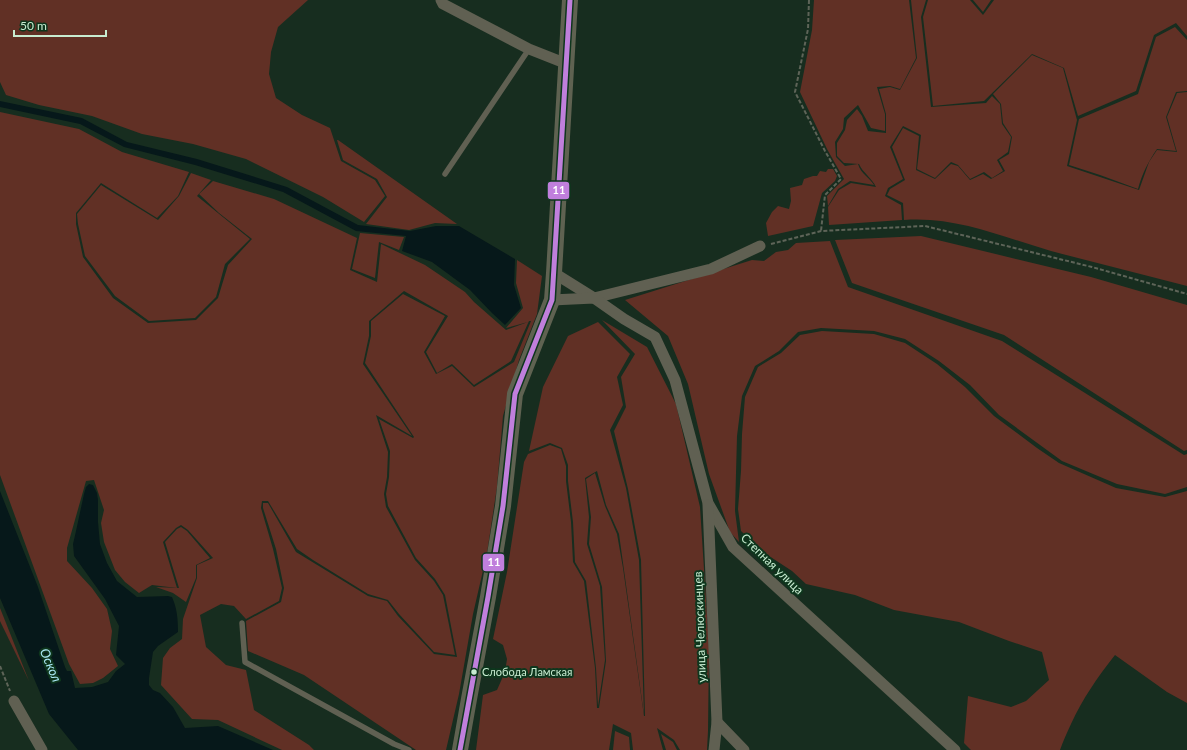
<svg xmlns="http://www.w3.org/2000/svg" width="1187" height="750" viewBox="0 0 1187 750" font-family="Lato,sans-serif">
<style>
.green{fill:#613025}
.water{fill:#06181a}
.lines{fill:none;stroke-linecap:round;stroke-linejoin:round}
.path{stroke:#5e6458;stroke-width:2;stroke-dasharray:4 2;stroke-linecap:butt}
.lane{stroke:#606052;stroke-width:5.5}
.street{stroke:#606052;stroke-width:11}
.secondary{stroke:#5f6251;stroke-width:16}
.bus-1-casing{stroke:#0e361d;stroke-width:8}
.bus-1{stroke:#c07fdc;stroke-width:5}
.bus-dot{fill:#c8ecd1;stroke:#0e361d;stroke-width:1.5}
.labels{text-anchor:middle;stroke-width:4;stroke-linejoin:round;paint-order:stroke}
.bus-label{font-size:11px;fill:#c8ecd1;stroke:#0e361d;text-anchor:start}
.street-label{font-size:12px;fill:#c8ecd1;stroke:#0e361d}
.water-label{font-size:13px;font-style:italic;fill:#abe8f5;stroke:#0e361d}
.line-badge{stroke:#0e361d;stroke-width:1.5}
.badge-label{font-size:11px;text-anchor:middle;font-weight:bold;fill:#fff}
</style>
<rect width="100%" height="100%" fill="#172d1f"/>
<g class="green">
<path d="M0,0h308l-30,27 -7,25 -2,22 7,24 26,17 28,13 11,33 34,19 10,16 -21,26 -41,-25 -77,-38 -53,-15 -51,-10 -50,-18 -53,-11 -33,-10 -6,-13z"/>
<path d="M814,0h95l7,58 -16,31 -10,-3 -13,1 8,27v17l-14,-3 -13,-23 -14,13 -1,11 -8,13 1,15 9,9 13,-2c3,10 11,13 16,21l-24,-4 -12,8 -10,17 -1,-10 17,-17 -17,-30 -27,-57 12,-62z"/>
<path d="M911,0h15l-5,17 10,90 55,-4 6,-7 8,8 2,20 9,13 -3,15 -11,8 6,11 -11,7 -8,-6 -14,7 -12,-14 -7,-3 -16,16 -18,-9 4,-34 -18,-9 -13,21 13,32 -15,9 -3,8 16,9 1,15 -73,5 -1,-18 11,-17 12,-7 25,4c-4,-9 -13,-14 -17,-23l-15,-1 -7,-7v-13l8,-13 2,-10 10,-11 5,7 6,15 18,2v-19l-7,-25 11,-2 10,3 17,-32z"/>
<path d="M928,0h42l13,15 11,-15h193v36l-11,-13 -22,12 -18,56 -58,25 -14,-48 -32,-14 -48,47 -51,5 -10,-89z"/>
<path d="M973,0h18l-8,12z"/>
<path d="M1175,27l12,13v51l-11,1 -10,25 10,34 -19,-2c-9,13 -15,25 -19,40l-38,-14 -31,-10 10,-46 59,-25 18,-57z"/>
<path d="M1032,55l31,13 14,52 -10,46 72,24 10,-28 8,-12 20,2 -10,-35 10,-24 10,-1v194c-45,-12 -91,-23 -136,-35 -49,-14 -95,-35 -147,-31l-1,-17 -16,-8 3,-6 15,-9 -13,-33 11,-19 16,8 -3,34 19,9 16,-15 7,2 12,14 13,-6 8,5 14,-8 -6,-11 10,-6 3,-17 -9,-14 -2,-19 -8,-10z"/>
<path d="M0,112l79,17 43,23 67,20 -11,24 -21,22 -56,-35 -25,30v11l7,33 30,41 35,25 48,-3 22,-22 10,-33 24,-26 -33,-26 -20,-19 14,-13 61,18 83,39 -7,32 27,12 4,-38 44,21 40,27 9,10 32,28 22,-8 -22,6 17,-20 -7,-25 1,-23 25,16 -5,38 -18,46 -16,56 -6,71 -10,66 -14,61 -14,80 -13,56h-30l-112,-75 -56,-24 -2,-30 35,-19 3,-14 -8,-39 -13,-41v-5h5l28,49 72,44 19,5 11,15 36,38 23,3 -12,-62 -10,-16 -19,-21 -28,-52 -2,-12 3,-17 1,-26 -11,-32 34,19 1,-1 -49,-74 6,-27v-15l32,-27 42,22 -21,36 12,22 16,-8 22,21 40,-25 17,-41h-2l-18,40 -37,24 -22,-21 -15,9 -11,-21 22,-36 -44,-25 -35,30v15l-6,28 49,72 -36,-21 12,37 -1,25 -3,17 2,13 29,53 19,21 9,14 12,60 -21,-3 -35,-38 -11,-14 -20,-6 -55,-34 -16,-11 -29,-48h-6l-1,7 12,41 9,39 -3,13 -33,18 -12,-13 -13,-2 -21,11 6,32 20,18 20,5 8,40 55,35 5,5h-32l-64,-30 -26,-1 -31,-34 2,-27 7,-10 12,-9 1,-20 14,-41v-13l16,-7 -25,-28 -7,-5 -5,3 -13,14 14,46 -25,-3 -13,8 -14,-11 -10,-12 -11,-28 -3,-19 3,-13 -10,-30 -8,1 -19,67v13l25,27 15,21 5,22 -2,18 8,17 -15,12 -10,5 -13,1 -11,-20 -69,-189z"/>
<path d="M337,140h1l119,84 -22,-1 -26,7 -43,-6 21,-27 -10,-18 -34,-19z"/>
<path d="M828,169h5l4,7 -2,5 -13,12 -9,33 -45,10 -2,-13 6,-11 6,-6 11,3 2,-8 -1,-13 12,-3 2,-6 9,-3h4l3,-5 6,1z"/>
<path d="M191,173l20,7 -14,16 53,43 -25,25 -9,33 -21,21 -46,3 -34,-25 -30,-40 -7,-32 -1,-10 24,-29 57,35 21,-24z"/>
<path d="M360,233l44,4 -5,13 -20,-8 -4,36 -23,-9z"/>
<path d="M921,236l170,41 96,28v145l-3,1 -180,-116 -152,-52 -17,-43z"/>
<path d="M830,241l18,46 154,54 182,114 3,-1v33l-22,7 -48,-10 -55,-23 -63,-46 -29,-30 -31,-24 -34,-22 -31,-8 -53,-3 -23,4 -19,19 -24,15 -13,30 -5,40 -2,75 4,31 -9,-10 -21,-58 -21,-90 -20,-48 -43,-36 127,-40 12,1 12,-9 12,-2 8,-7z"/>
<path d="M602,320l45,27 29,57 24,103 9,140 -1,84 -1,19h-27l-6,-10 -17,-12 6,22h-30l-2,-17 -18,-9 -4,26h-133l7,-55 14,-5 8,-18 2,-13 -4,-14 -10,-6 14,-67 17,-110 4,-8 22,-9 11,4 5,17v15l5,41 2,40 11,19 11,87 2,40h2l7,-47 -4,-74 -13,-43 2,-27 -5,-38 9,-6 10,33 12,28 6,34 21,148h1l-4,-156 -13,-71 -14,-58 12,-24 -5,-30 14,-23z"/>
<path d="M598,322l32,32 -13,23 6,28 -13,25 16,58 13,72 5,155 -25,-181 -13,-29 -9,-34 -12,7 4,39 -2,27 13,42 5,74 -7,46 -2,-38 -10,-87 -11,-19 -2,-40 -5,-41v-16l-6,-17 -12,-5 -21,8 14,-64 25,-51z"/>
<path d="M822,331l52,3 31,9 32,21 28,23 29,29 43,32 22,15 57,25 49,9 22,-6v212l-20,-11 -52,-37c-18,23 -32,43 -44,69 -4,9 -8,17 -11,26h-89l-7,-7 4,-47 43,11 15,-6 23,-21 -7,-28 -33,-11 -50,-19 -65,-12 -39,-15 -49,-11 -14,-13 -29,-19 -22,-21 -3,-22 3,-38 1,-37 3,-37 13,-30 23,-14 19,-18z"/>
<path d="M181,527l6,4 23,27 -14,7v13l-10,24 -13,-9 -17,-6 23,1 -14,-46 12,-13z"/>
<path d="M0,608l29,73 -29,-60z"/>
<path d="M615,731l14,6 1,13h-17z"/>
<path d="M661,734l12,8 4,8h-11z"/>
</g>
<g class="water">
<path d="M0,101l82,17 45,24 70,17 90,28 71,38 52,6 26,-5h23l56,33 -1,26 7,23 -16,17 -13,-12 -22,-23 -38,-28 -30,-11 4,-15 -50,-5 -73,-39 -88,-27 -71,-18 -44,-23 -80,-17z"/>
<path d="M89,484l4,1 4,8 1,7v22l2,22 7,19 10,18 20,16 31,-1 4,1c5,11 6,22 6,35l-20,14 -5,6 -4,26v7l4,5 7,3 13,14 12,21 33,-2 55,24h-195l-29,-36 -49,-116v-107l38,96 27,80 2,4h4l4,17 17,-1 16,-5 8,-11 9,-7 -9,-9 3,-29 -14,-27 -31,-43 -1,-12 3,-13 8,-37 2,-7z"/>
</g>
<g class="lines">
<g class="path">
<path d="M809,0l-1,29 -13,63 30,59 16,28 -16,16 -4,36"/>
<path d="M771,244l50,-13 104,-5 167,41 95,27"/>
<path d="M0,666l10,25"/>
</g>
<g class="lane">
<path d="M445,174l84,-125"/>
<path d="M242,623l3,39 149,82 15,6"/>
</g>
<g class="street">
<path d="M441,0l2,4 86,45 38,15"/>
<path d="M554,273l40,25 117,-29 49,-23"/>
<path d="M552,300l42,-2 30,21 31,18 20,43 33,123 25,44 222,203"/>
<path d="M708,505l9,217 -3,28"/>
<path d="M14,701l28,49"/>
<path d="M717,722l27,28"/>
</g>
<path class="secondary" d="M460,750l9,-51 19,-102 15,-91 12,-112 37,-94 2,-27 16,-273"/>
<defs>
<path id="bus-1" d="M460,750l28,-153 15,-91 12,-112 37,-94 18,-300"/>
</defs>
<use href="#bus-1" class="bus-1-casing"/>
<use href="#bus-1" class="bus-1"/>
</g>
<circle class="bus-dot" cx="474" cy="672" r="3.5"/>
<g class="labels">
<g class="bus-label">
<text x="482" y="676">Слобода Ламская</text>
</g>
<g class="street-label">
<text transform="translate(772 564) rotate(44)" y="4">Степная улица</text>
<text transform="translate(700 627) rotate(-92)" y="4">улица Челюскинцев</text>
</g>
<g class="water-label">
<text transform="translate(51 665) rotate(67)" y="5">Оскол</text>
</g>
</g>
<g class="line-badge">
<rect x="547" y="181" width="23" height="19" rx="4" fill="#c07fdc"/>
<rect x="482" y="553" width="23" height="19" rx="4" fill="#c07fdc"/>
</g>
<g class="badge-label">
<text x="559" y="194">11</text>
<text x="494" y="566">11</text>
</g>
<path d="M14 30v6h92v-6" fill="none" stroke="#c8ecd1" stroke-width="2"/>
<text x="20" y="30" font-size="12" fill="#c8ecd1" stroke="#0e361d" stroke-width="3" paint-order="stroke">50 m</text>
</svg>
